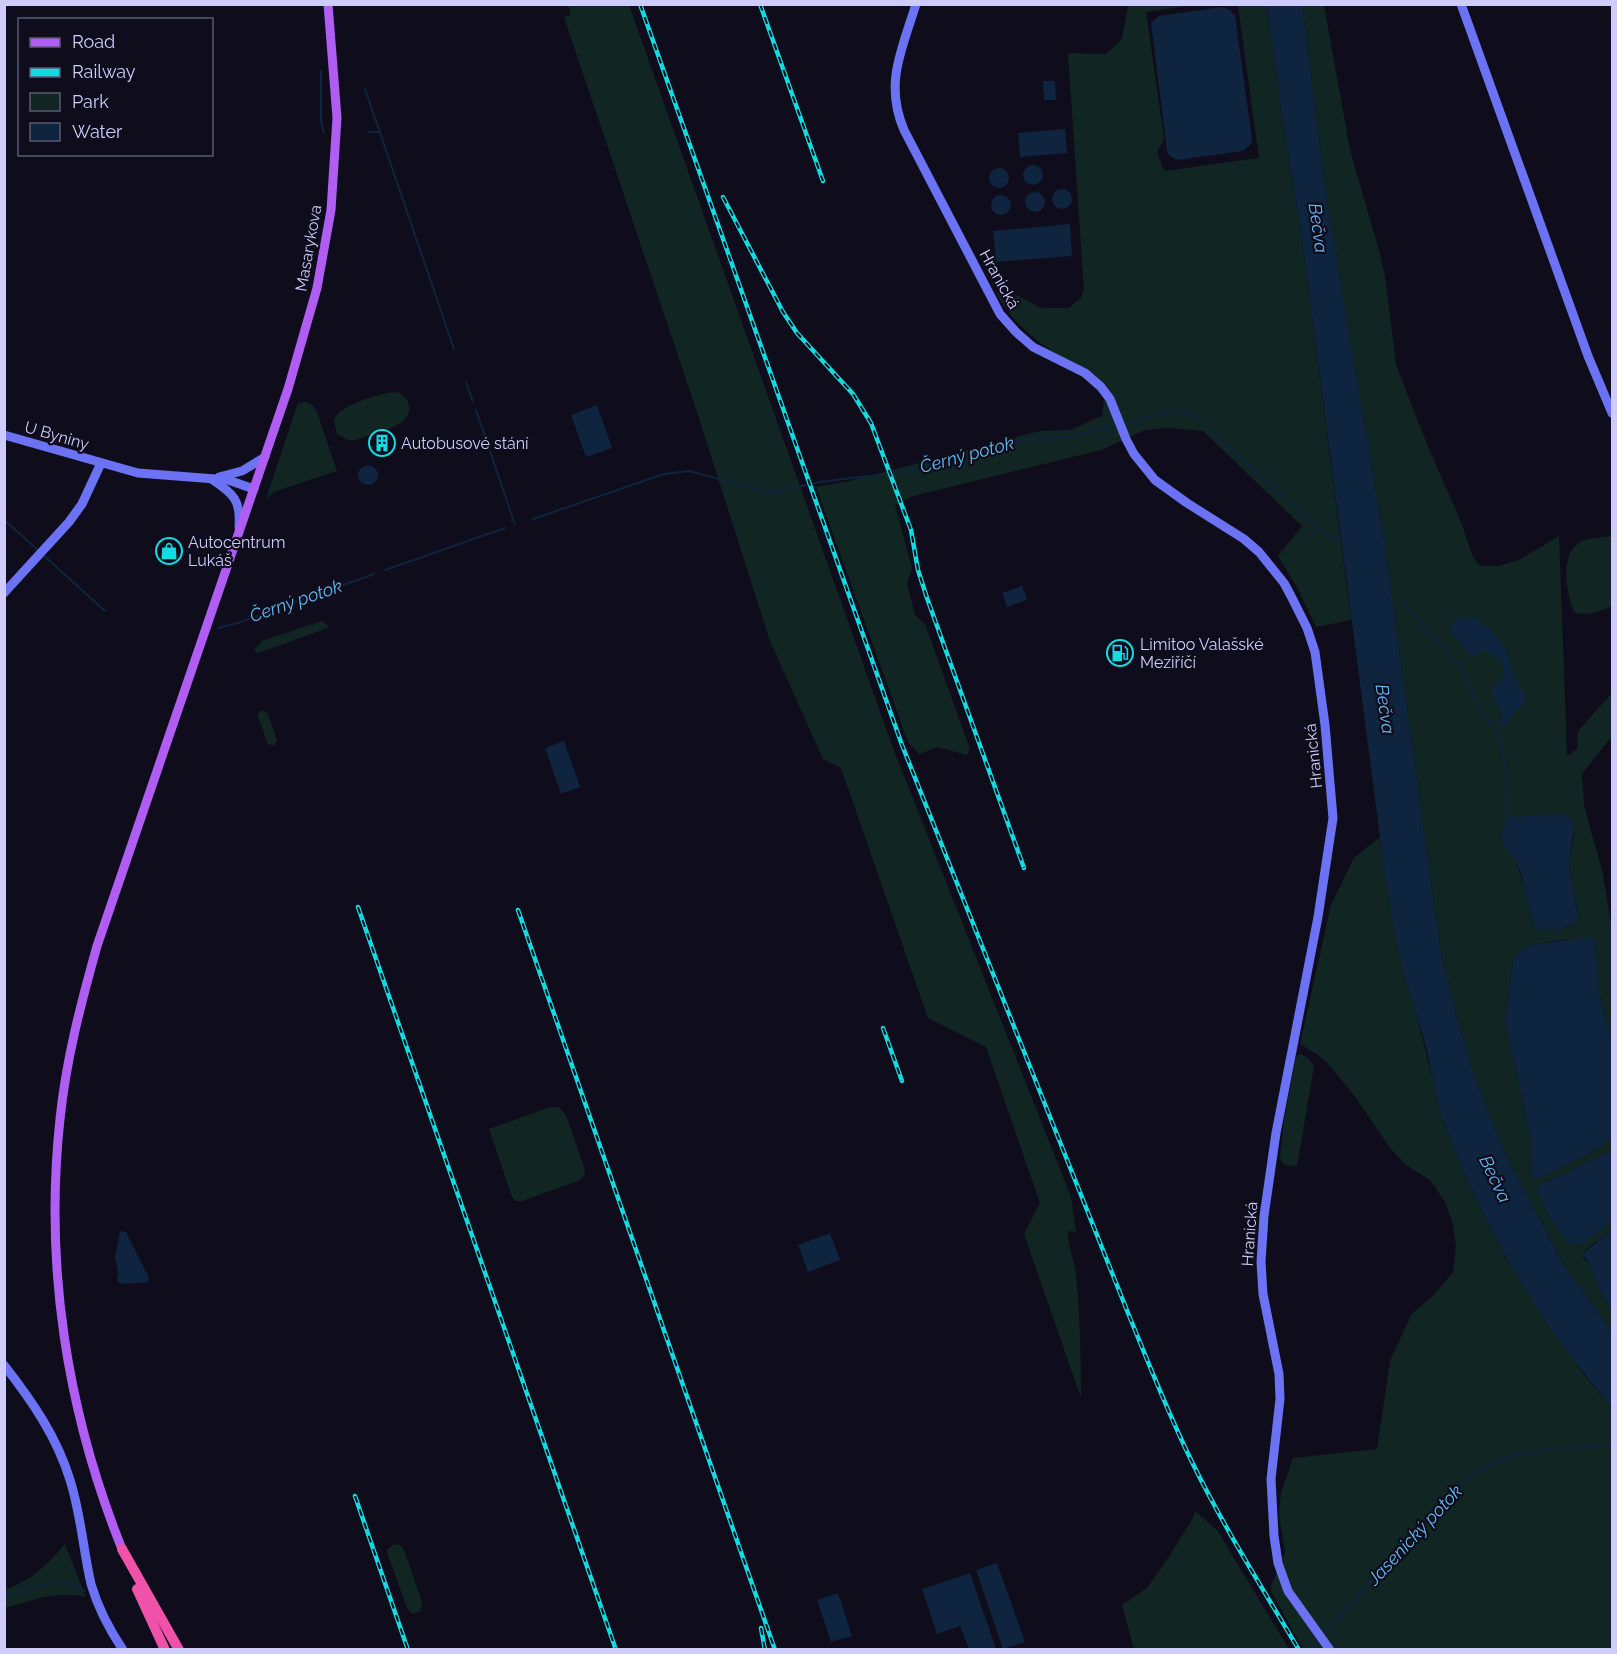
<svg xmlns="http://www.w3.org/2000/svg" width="1617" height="1654" viewBox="0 0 1617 1654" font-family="Raleway,sans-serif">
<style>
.green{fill:#112623;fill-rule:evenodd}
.water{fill:#0f243e}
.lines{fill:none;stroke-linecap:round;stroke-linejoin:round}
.stream{stroke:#0f243e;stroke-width:2}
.secondary{stroke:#6b72f3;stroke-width:9}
.primary{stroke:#af5df2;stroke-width:9}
.highway{stroke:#f152a9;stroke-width:10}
.rail-casing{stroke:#13dbe1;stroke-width:4.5}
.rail{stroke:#0f0d1c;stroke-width:2;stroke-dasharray:7;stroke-linecap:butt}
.labels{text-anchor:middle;stroke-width:4.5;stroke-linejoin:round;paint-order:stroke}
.street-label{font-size:16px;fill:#ceccfb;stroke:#0f0d1c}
.poi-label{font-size:16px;fill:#ceccfb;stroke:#0f0d1c;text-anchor:start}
.water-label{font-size:18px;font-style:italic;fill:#63baf2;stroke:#0f0d1c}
</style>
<rect width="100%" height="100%" fill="#0f0d1c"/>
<g class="green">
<path d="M568,5h61l264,743 178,449 5,35 -8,-1c-1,15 7,30 8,45 4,41 5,81 5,122l-57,-164 16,-31 -54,-156 -58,-29 -87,-250 -18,-9 -53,-118 -73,-229 -133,-395 7,-2z"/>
<path d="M1128,5h65l-47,7 18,127 -7,13 7,19 95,-13 -21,-153h29l15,111 19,115 50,389 -35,7 -20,-42 -18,-29 24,-30 -99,-95 -35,-3 -23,2 -44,20 -188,46 -18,9 17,63 -5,15 8,32 10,9 45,125 -3,6 -29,-8 -19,7 -11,-12 -92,-255 34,-6 190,-50 30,-1 32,-14 2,-17c-5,-7 -9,-14 -15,-19 -35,-32 -69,-42 -93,-88l22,4 23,12h28l12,-10 3,-8 -16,-237 38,1 16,-15z"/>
<path d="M1302,5h22l26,145 30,104 5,23 11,88 33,84 32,73 11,33 6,9 6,2h14l21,-6 40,-24 8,220 10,-7 1,-18 34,-38v43l-30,38 2,31 19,69 9,56v114l-13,-51 -4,-54 -36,1 -30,6 -10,7 -6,8 -8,61 25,113 2,43h8l44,-22 28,-17v14h-5l-70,34 -1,2 24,44 19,12 33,-23v8l-27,20 -2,8 7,7 11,27 11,20v20l-49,-68 -59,-113 -30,-76 -18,-60 -16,-67 -56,-409 -57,-339zM1574,833l-5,34 2,18 6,22 -3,17c-16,6 -27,9 -41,-1l-4,-21 -12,-38z"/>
<path d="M397,392c6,3 11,7 12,14 4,21 -38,28 -53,34h-8l-11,-6 -3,-14c6,-16 47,-27 63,-28z"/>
<path d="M307,402l6,4 4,6 20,59 -63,21 -8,7 32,-96z"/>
<path d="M1612,536v70c-11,5 -26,11 -38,6 -8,-21 -14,-58 6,-70 8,-5 23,-4 32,-6z"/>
<path d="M321,621l6,3 1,4 -70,25 -3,-1 -1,-2 8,-9z"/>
<path d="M263,710l5,4 9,26 -3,6 -6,-2 -10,-27 1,-5z"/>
<path d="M1380,837l13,84 51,203 24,58 26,53 26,46 64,94 28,32v242h-309l-32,-58v-5l14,-34 -6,-37 2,-22 12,-35 84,-9 13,-88 21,-46 23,-20 19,-23 3,-26 -3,-22 -8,-22 -15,-22 -24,-15 -15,-16 -37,-54 -25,-30 -12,-11 -17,-10 31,-139 23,-47z"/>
<path d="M1300,1054l8,4 6,8 -16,95 -2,5 -12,-1 -4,-8 4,-37 12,-63z"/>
<path d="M550,1107h9l7,8 19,55 -1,6 -6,5 -56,20h-6l-4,-4 -23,-68z"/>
<path d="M1195,1511l22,19 72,119h-155l-12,-44 25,-17 18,-25 28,-45z"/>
<path d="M65,1544l21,53c-28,-7 -54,3 -81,11v-19c24,-6 44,-26 60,-45z"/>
<path d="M394,1544l8,2 2,4 18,52 -2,10 -8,2 -5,-6 -19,-53 -1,-5z"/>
</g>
<g class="water">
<path d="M1267,5h35l25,195 57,339 56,409 16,67 18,60 30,76 59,113 49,68v75c-72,-82 -128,-179 -167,-281 -9,-23 -12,-50 -18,-75 -7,-28 -17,-55 -24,-83 -11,-43 -17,-87 -23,-131l-79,-606 -19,-115z"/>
<path d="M1222,7l8,3 5,6 17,123 -1,5 -8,7 -66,9 -7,-4 -3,-5 -16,-128 8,-7z"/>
<path d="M1043,81h12l1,19h-12z"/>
<path d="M1065,129l2,24 -47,4 -2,-24z"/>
<circle cx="1033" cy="175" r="10"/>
<circle cx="999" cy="178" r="10"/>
<circle cx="1062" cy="199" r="10"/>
<circle cx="1035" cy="202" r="10"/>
<circle cx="1001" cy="205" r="10"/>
<path d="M1070,224l2,32 -76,6 -3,-31z"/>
<path d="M597,405l15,43 -26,9 -15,-42z"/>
<circle cx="368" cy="475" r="10"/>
<path d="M1022,586l5,14 -20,7 -5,-14z"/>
<path d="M1459,617l16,1 17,13 14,18 5,20 15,27 -2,7 -13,13 -5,10h-6l-1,-4 4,-6 -12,-25c3,-4 8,-7 10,-11 10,-16 -7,-24 -18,-30l-9,5 -7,-3 -18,-24z"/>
<path d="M564,741l16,46 -19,7 -16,-46z"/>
<path d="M1567,813l7,12 -5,42 9,51 -4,6c-12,5 -25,7 -39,5l-15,-59 -16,-25 -3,-10 7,-17z"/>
<path d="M1586,937l9,2 4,54 13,51v95l-28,17 -44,22h-8l-2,-43 -25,-113 8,-61 6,-8 9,-7z"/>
<path d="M1607,1153h5v69l-29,21c-20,10 -39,-39 -47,-54l1,-2z"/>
<path d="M1612,1230v82l-11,-20 -11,-27 -8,-11z"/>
<path d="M120,1231l6,1 23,46 -1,4 -26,2 -5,-3 1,-9 -3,-14z"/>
<path d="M830,1233l10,27 -32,12 -10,-27z"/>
<path d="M997,1563l28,79 -22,7 -27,-79z"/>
<path d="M970,1573l26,76h-27l-9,-23 -23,8 -15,-45z"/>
<path d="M838,1593l14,43 -21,6 -14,-42z"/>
</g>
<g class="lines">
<g class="stream">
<path d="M321,71v50l3,12"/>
<path d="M365,89l89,260"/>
<path d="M368,132h12"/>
<path d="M466,382l7,20"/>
<path d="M476,410l39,115"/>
<path d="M1124,423l52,-13 17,5 138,124 9,1"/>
<path d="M533,519l131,-45 25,-3 82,22 48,-11 83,-10 126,-33 45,-3 45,-11"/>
<path d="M4,520l34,30"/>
<path d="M42,554l63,57"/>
<path d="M385,570l120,-42"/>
<path d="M1402,602l60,67 17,39 20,27 6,28 4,57"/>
<path d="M218,628l20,-5 136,-49"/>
<path d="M1556,928l3,15"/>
<path d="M4,1597c24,-8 58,-24 81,-6"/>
<path d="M1323,1634l141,-153c9,-5 18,-12 28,-17 35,-17 83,-18 120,-18"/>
<path d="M1309,1650l10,-12"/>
</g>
<g class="secondary">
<path d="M916,4c-14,46 -32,79 -12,126l96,184 16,18 17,15 52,26 16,14 9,12 16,40 8,15 21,26 32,23 57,36 15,13 25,31 7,13 16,32 8,24 10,73 8,93 -15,99 -42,216 -12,83 -3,46 2,32 16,80 1,25 -9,80 3,57 4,27 10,28 42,59"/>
<path d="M1461,4l127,352 24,57"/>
<path d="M4,435l134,38 90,7 26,9"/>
<path d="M219,477l23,-6 23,-14"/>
<path d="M213,480c21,14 28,21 26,47"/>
<path d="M4,593l65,-71 13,-18 19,-41"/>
<path d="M4,1365c28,36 53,72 66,115 11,34 13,69 21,104 7,24 18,45 32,66"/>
</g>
<path class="primary" d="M122,1549c-55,-137 -78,-283 -62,-430 6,-59 21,-116 37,-173l191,-557 29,-101 14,-78 6,-92 -9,-114"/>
<g class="highway">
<path d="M122,1549l57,101"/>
<path d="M137,1589l28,61"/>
</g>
<defs>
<g id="rail">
<path d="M640,4l262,741 226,568c21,51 41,103 66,153 31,63 69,123 105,184"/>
<path d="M760,4l63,177"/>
<path d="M723,197l60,115 14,21 56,61 18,29 40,107 7,40 9,28 97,270"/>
<path d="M358,907l258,743"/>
<path d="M518,910l257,740"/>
<path d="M883,1028l19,53"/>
<path d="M355,1496l53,154"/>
<path d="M761,1628l4,22"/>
</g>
</defs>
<use href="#rail" class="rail-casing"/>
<use href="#rail" class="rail"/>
</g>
<defs>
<symbol id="building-ring" viewBox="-11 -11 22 22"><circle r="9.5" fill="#0f0d1c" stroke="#13dbe1" stroke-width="1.5"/><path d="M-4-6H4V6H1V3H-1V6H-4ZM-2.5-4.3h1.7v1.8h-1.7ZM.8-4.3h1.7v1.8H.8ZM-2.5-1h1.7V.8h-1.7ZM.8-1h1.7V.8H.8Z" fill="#13dbe1"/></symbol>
<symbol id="shop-ring" viewBox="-11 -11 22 22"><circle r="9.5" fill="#0f0d1c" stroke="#13dbe1" stroke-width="1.5"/><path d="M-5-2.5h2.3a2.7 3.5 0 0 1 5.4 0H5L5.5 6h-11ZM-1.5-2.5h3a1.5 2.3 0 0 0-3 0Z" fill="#13dbe1"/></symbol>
<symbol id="fuel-ring" viewBox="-11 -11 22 22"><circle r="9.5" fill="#0f0d1c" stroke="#13dbe1" stroke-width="1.5"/><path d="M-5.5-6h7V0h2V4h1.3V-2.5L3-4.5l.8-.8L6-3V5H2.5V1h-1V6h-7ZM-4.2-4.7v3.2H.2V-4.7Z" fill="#13dbe1"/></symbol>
</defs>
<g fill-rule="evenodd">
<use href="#building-ring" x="367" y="428" width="30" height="30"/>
<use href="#shop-ring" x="154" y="536" width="30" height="30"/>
<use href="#fuel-ring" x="1105" y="638" width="30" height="30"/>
</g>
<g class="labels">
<g class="street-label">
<text transform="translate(308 248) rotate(-80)" y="6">Masarykova</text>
<text transform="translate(1000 279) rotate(61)" y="6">Hranická</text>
<text transform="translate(57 435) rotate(16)" y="6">U Byniny</text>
<text transform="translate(1313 756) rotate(-96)" y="6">Hranická</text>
<text transform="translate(1249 1234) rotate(-86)" y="6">Hranická</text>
</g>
<g class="poi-label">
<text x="401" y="449">Autobusové stání</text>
<text x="188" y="548">Autocentrum<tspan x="188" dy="18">Lukáš</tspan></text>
<text x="1140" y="650">Limitoo Valašské<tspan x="1140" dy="18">Meziříčí</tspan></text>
</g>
<g class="water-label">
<text transform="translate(1318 228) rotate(82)" y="6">Bečva</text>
<text transform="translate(967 455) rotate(-15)" y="6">Černý potok</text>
<text transform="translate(296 601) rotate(-19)" y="6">Černý potok</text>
<text transform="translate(1385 709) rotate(82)" y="6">Bečva</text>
<text transform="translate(1495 1179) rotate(64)" y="6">Bečva</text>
<text transform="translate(1415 1535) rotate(-47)" y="6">Jasenický potok</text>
</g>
</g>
<rect width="1617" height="1654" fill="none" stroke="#ceccfb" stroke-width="12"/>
<rect x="18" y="18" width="195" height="138" fill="#0f0d1c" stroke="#5b5975" stroke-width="1.5"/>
<rect x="30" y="38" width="30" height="9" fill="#af5df2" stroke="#5b5975" stroke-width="1.5"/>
<text x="72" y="48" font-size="18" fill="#ceccfb">Road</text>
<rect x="30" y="68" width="30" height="9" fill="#13dbe1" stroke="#5b5975" stroke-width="1.5"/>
<text x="72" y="78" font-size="18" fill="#ceccfb">Railway</text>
<rect x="30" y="93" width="30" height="18" fill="#112623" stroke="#5b5975" stroke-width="1.5"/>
<text x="72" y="108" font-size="18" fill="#ceccfb">Park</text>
<rect x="30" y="123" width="30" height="18" fill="#0f243e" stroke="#5b5975" stroke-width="1.5"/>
<text x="72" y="138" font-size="18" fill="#ceccfb">Water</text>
</svg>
